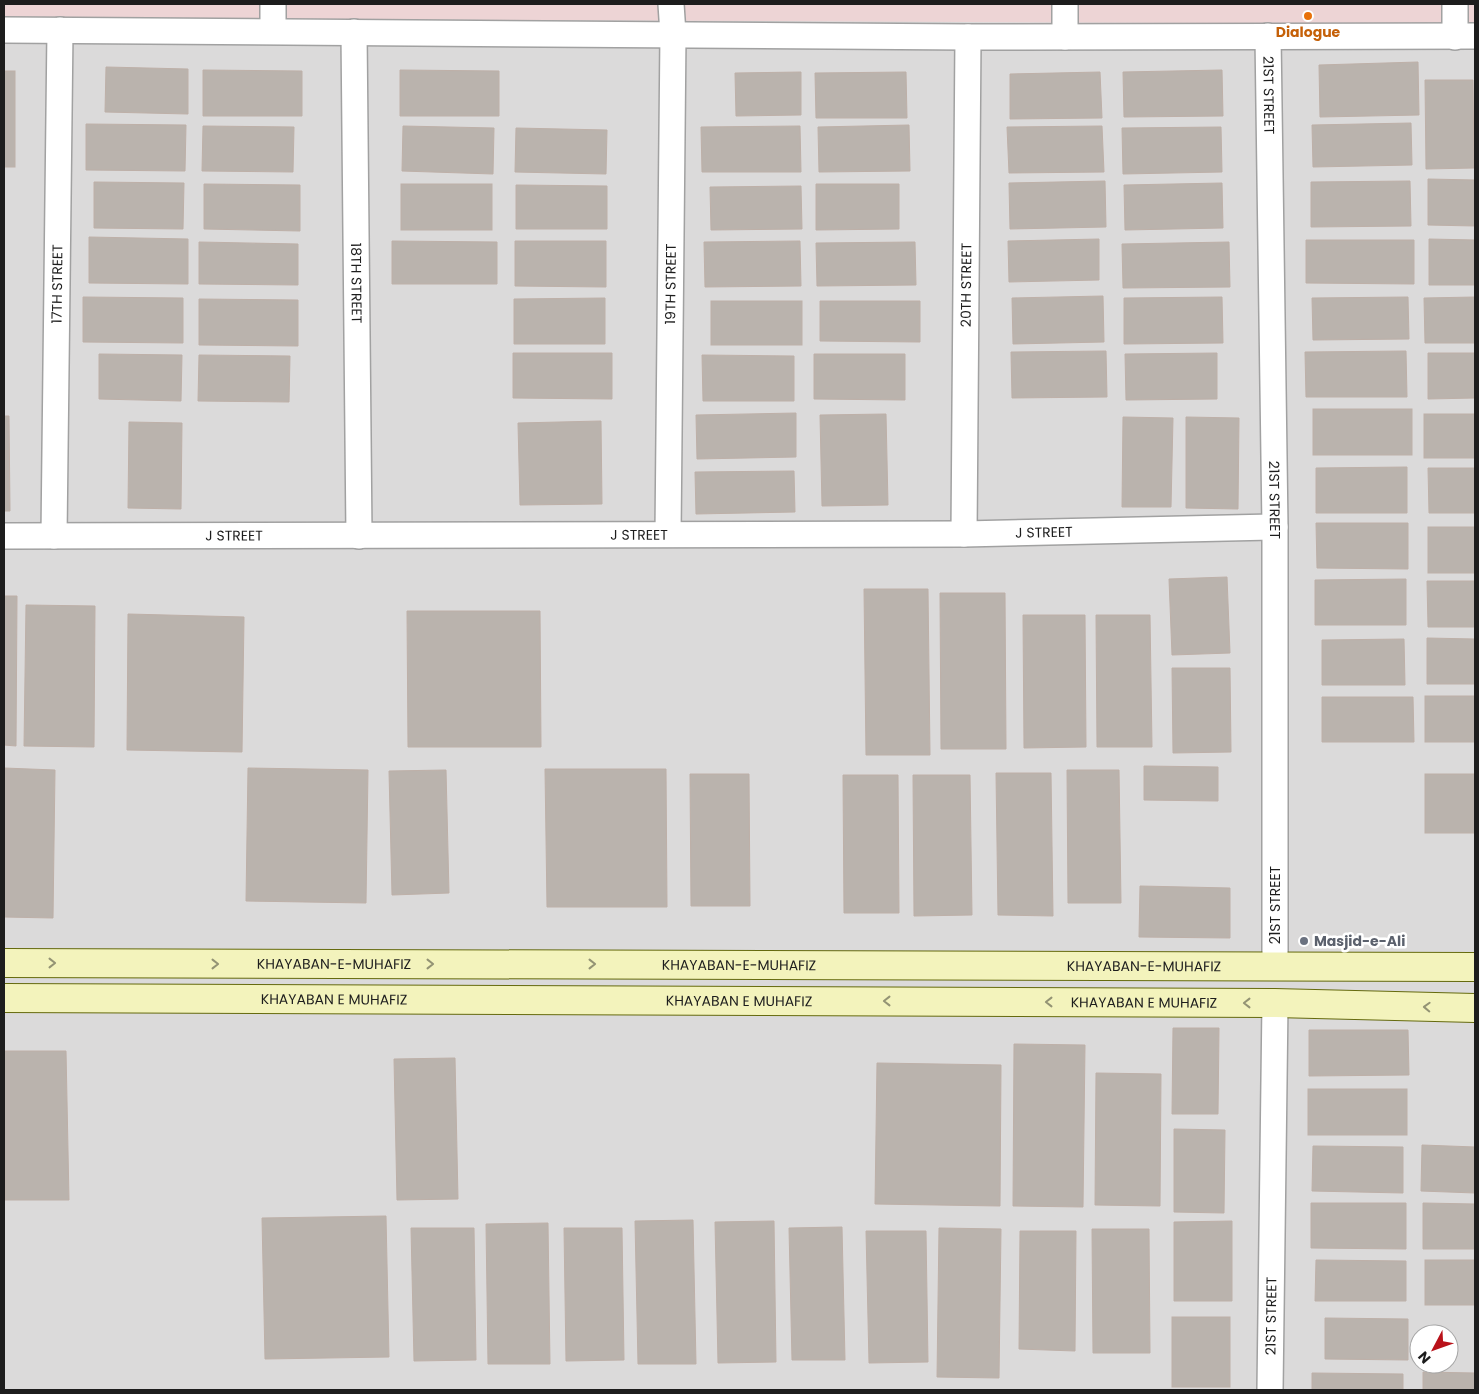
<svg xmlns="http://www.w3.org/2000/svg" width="1479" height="1394" viewBox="0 0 1479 1394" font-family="Poppins,sans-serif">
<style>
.residential{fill:#dbdada;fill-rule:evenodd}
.commercial{fill:#edd4d5}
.building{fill:#bab3ad;stroke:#beb0a8}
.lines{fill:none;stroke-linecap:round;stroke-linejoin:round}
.street-casing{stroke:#a1a1a1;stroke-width:28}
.secondary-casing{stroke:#656a0e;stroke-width:30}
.street{stroke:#fff;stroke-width:25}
.secondary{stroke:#f3f3bc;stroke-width:28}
.oneway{stroke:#939374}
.food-dot{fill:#e8710a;stroke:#fff;stroke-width:2}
.worship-dot{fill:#6b7280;stroke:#fff;stroke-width:2}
.labels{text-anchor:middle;stroke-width:5;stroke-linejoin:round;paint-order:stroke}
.food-label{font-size:14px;font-weight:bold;fill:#c56008;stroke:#fff}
.street-label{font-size:14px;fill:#1d1d1d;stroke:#fff}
.worship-label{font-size:14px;font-weight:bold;fill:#5b616d;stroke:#fff;text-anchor:start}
</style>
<rect width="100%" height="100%" fill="#edeae4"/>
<path class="residential" d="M4,4h1471v1386h-1471zM1419,1334h30v30h-30z"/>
<path class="commercial" d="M4,4h1471v20l-1471,-6z"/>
<g class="building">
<path d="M1418,62l1,53 -99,2 -1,-52z"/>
<path d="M106,67l82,2v45l-83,-2z"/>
<path d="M203,70l99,1v45h-99z"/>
<path d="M400,70l99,1v45h-99z"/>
<path d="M1222,70l1,46 -99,1 -1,-45z"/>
<rect x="4" y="71" width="11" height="96"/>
<path d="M801,72v43l-65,1 -1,-43z"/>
<path d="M906,72l1,46h-91l-1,-45z"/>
<path d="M1100,72l2,46 -92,1v-45z"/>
<path d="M1425,80h48l1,88 -48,1z"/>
<path d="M1411,123l1,42 -99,2 -1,-42z"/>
<path d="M86,124l100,1 -1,46 -99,-1z"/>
<path d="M909,125l1,46 -91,1 -1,-45z"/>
<path d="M203,126l91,1 -1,45 -91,-1z"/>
<path d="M403,126l91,2 -1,46 -91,-3z"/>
<path d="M800,126l1,46h-99l-1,-45z"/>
<path d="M1102,126l2,46 -95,1 -2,-46z"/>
<path d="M1221,127l1,45 -99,2 -1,-46z"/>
<path d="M516,128l91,2 -1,44 -91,-2z"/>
<path d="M1428,179l47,1v46l-47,-1z"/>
<path d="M1105,181l1,46 -96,2 -1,-46z"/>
<path d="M1410,181l1,45 -100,1v-45z"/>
<path d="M94,182l90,1 -1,46 -89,-1z"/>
<path d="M1222,183l1,45 -98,2 -1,-45z"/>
<path d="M204,184l96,1v46l-96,-2z"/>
<rect x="401" y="184" width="91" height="46"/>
<path d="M816,184h83v45l-83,1z"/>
<path d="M516,185l91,1v43h-91z"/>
<path d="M801,186l1,43 -91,1 -1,-43z"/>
<path d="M89,237l99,2v45l-99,-1z"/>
<path d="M1099,239v41l-90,2 -1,-41z"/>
<path d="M1429,239l46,1v45h-46z"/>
<path d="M1306,240h108v44l-108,-1z"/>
<path d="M392,241l105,1v42h-105z"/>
<path d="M515,241h91v46l-91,-1z"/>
<path d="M800,241l1,45 -96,1 -1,-45z"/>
<path d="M199,242l99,2v41l-99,-1z"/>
<path d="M915,242l1,43 -99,1 -1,-43z"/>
<path d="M1229,242l1,45 -107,1 -1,-44z"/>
<path d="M1103,296l1,46 -91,2 -1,-46z"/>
<path d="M83,297l100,1v45l-100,-1z"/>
<path d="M1222,297l1,46 -99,1v-46z"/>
<path d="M1408,297l1,42 -96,1 -1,-42z"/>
<path d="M1475,297v46h-50l-1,-45z"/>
<path d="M605,298v46h-91v-45z"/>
<path d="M199,299l99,1v46l-99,-1z"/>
<rect x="711" y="301" width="91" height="44"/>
<path d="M820,301h100v41l-100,-1z"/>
<path d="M1106,351l1,46 -95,1 -1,-46z"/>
<path d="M1406,351l1,46h-101l-1,-45z"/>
<path d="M513,353h99v46l-99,-1z"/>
<path d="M1217,353v46l-91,1 -1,-46z"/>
<path d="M1428,353h47v45l-47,1z"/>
<path d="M99,354l83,1 -1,46 -82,-2z"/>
<path d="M814,354h91v46l-91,-1z"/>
<path d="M199,355l91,1 -1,46 -91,-1z"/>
<path d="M702,355l92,1v45h-91z"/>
<rect x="1313" y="409" width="99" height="46"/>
<path d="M796,413v44l-99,2 -1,-44z"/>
<path d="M886,414l2,91 -66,1 -2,-91z"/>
<rect x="1424" y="414" width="51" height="44"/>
<path d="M4,416h5l1,95h-6z"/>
<path d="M1123,417l50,1 -2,89h-49z"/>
<path d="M1186,417l53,1 -1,91 -52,-1z"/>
<path d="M601,421l1,83 -82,1 -2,-82z"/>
<path d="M129,422l53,1 -1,86 -53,-1z"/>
<path d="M1407,467v46h-91v-45z"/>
<path d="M1428,468h47v45h-46z"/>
<path d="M794,471l1,41 -99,2 -1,-42z"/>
<path d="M1316,523h92v46l-91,-1z"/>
<rect x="1428" y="527" width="47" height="46"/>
<path d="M1227,577l3,76 -58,2 -3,-76z"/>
<path d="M1406,579v46h-91v-45z"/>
<path d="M1427,581h48v46h-47z"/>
<path d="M864,589h64l2,166h-64z"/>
<path d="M940,593h65l1,156h-65z"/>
<path d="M4,596h13l-1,150 -12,-1z"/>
<path d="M26,605l69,1 -1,141 -70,-1z"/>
<path d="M407,611h133l1,136h-133z"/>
<path d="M128,614l116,3 -2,135 -115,-2z"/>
<path d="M1023,615h62l1,132 -62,1z"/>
<path d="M1096,615h54l2,132h-55z"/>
<path d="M1427,638l48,1v45h-48z"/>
<path d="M1404,639l1,46h-83v-45z"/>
<path d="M1172,668h58l1,84 -58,1z"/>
<rect x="1425" y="696" width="50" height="46"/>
<path d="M1322,697h91l1,45h-92z"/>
<path d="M1144,766l74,1v34l-74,-1z"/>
<path d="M4,768l51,2 -2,148 -49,-1z"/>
<path d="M248,768l120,2 -2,133 -120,-2z"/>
<path d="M545,769h121l1,138h-120z"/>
<path d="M446,770l3,123 -57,2 -3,-124z"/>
<path d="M1067,770h52l2,133h-53z"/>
<path d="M996,773h55l2,143 -55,-1z"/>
<path d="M690,774h59l1,132h-59z"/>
<rect x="1425" y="774" width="50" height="59"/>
<path d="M843,775h55l1,138h-55z"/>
<path d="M913,775h57l2,140 -58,1z"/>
<path d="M1140,886l90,2v50l-91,-1z"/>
<path d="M1173,1028h46l-1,86h-46z"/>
<path d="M1309,1030h99l1,45 -100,1z"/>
<path d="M1014,1044l71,1 -2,162 -70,-1z"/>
<path d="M4,1051h62l3,149h-64z"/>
<path d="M455,1058l3,141 -61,1 -3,-141z"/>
<path d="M877,1063l124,2 -1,141 -125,-2z"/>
<path d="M1096,1073l65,1 -1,132 -65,-1z"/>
<rect x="1308" y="1089" width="99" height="46"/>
<path d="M1174,1129l51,1 -1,83 -50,-1z"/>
<path d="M1422,1145l53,2v46l-54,-2z"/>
<path d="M1313,1146l90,1v46l-91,-2z"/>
<path d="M1311,1203h95v46l-95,-1z"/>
<path d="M1423,1203l52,1v45h-52z"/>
<path d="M386,1216l3,141 -124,2 -3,-141z"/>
<path d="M693,1220l3,144h-58l-3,-143z"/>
<path d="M774,1221l2,141 -58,1 -3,-141z"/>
<path d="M1232,1221v80h-58v-79z"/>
<path d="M548,1223l2,141h-62l-2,-140z"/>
<path d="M842,1227l3,133h-53l-3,-132z"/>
<path d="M411,1228h63l2,132 -62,1z"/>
<path d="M564,1228h58l2,132 -58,1z"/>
<path d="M939,1228l62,1 -2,149 -62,-1z"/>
<path d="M1092,1229h57l1,124h-57z"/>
<path d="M866,1231h60l2,131 -59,1z"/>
<path d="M1020,1231h56l-1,120 -56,-2z"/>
<path d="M1316,1260l90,1v40h-91z"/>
<rect x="1425" y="1260" width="50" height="45"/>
<rect x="1172" y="1317" width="58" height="70"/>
<path d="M1325,1318l83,1v41l-83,-1z"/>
<path d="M1423,1372l52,1v17h-52z"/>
<path d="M1312,1373l91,1v16h-91z"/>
</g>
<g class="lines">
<defs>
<g id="street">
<path d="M273,4v27"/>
<path d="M4,30l964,7 507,-1"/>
<path id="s1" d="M354,32l5,504"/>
<path id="s2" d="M1268,36l7,491v438"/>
<path d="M1065,37v-33"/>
<path d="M1455,37v-33"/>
<path id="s3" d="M668,534l5,-500 -2,-30"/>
<path id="s4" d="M964,534l4,-497"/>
<path id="s5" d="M4,536l960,-2 311,-7"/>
<path id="s6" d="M54,536l6,-506"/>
<path id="s7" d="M1270,1390l5,-387"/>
</g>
<g id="secondary">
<path id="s8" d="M4,963l1471,4"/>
<path id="s9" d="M4,998l1271,5 200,5"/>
</g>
</defs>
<use href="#street" class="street-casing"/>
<use href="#secondary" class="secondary-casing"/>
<use href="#street" class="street"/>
<use href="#secondary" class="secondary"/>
</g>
<defs><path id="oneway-chevron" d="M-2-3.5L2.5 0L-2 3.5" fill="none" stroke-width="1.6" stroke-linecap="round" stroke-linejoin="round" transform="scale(1.25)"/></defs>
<g class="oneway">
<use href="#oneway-chevron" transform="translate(52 963)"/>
<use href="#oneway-chevron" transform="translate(215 964)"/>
<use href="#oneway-chevron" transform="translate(430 964)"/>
<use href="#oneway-chevron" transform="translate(592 964)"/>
<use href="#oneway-chevron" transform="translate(887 1001) rotate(-180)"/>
<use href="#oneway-chevron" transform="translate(1049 1002) rotate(-180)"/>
<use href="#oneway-chevron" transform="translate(1247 1003) rotate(-180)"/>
<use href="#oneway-chevron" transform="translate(1427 1007) rotate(-178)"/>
</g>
<circle class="food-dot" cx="1308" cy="16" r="5"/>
<circle class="worship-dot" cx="1304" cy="941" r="5"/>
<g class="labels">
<g class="food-label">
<text x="1308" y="37">Dialogue</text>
</g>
<g class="street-label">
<text dy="5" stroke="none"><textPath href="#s2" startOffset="59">21ST STREET</textPath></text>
<text dy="5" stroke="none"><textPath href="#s6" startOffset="252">17TH STREET</textPath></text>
<text dy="5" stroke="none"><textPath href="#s1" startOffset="251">18TH STREET</textPath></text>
<text dy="5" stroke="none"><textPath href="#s3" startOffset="250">19TH STREET</textPath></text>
<text dy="5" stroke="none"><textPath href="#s4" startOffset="249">20TH STREET</textPath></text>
<text dy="5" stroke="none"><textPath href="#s2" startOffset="464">21ST STREET</textPath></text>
<text dy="5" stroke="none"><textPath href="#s5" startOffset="1040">J STREET</textPath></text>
<text dy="5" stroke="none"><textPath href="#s5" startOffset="635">J STREET</textPath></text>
<text dy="5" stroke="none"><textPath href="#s5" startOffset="230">J STREET</textPath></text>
<text transform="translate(1275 905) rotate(-90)" y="5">21ST STREET</text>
<text dy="5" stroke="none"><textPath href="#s8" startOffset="330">KHAYABAN-E-MUHAFIZ</textPath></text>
<text dy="5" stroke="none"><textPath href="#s8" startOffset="735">KHAYABAN-E-MUHAFIZ</textPath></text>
<text dy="5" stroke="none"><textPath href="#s8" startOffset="1140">KHAYABAN-E-MUHAFIZ</textPath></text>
<text dy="5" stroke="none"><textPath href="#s9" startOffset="330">KHAYABAN E MUHAFIZ</textPath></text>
<text dy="5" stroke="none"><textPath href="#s9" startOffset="735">KHAYABAN E MUHAFIZ</textPath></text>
<text dy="5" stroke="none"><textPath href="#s9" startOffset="1140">KHAYABAN E MUHAFIZ</textPath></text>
<text dy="5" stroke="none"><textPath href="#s7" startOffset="74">21ST STREET</textPath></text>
</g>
<g class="worship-label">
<text x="1314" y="946">Masjid-e-Ali</text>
</g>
</g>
<rect width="1479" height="1394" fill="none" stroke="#1d1d1d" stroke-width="10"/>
<g transform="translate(1434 1349) rotate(229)"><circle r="24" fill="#ffffff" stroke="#a5a5a5"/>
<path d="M0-4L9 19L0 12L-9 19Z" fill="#b9121a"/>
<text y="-8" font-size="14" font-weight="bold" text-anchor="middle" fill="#1d1d1d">N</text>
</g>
</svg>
